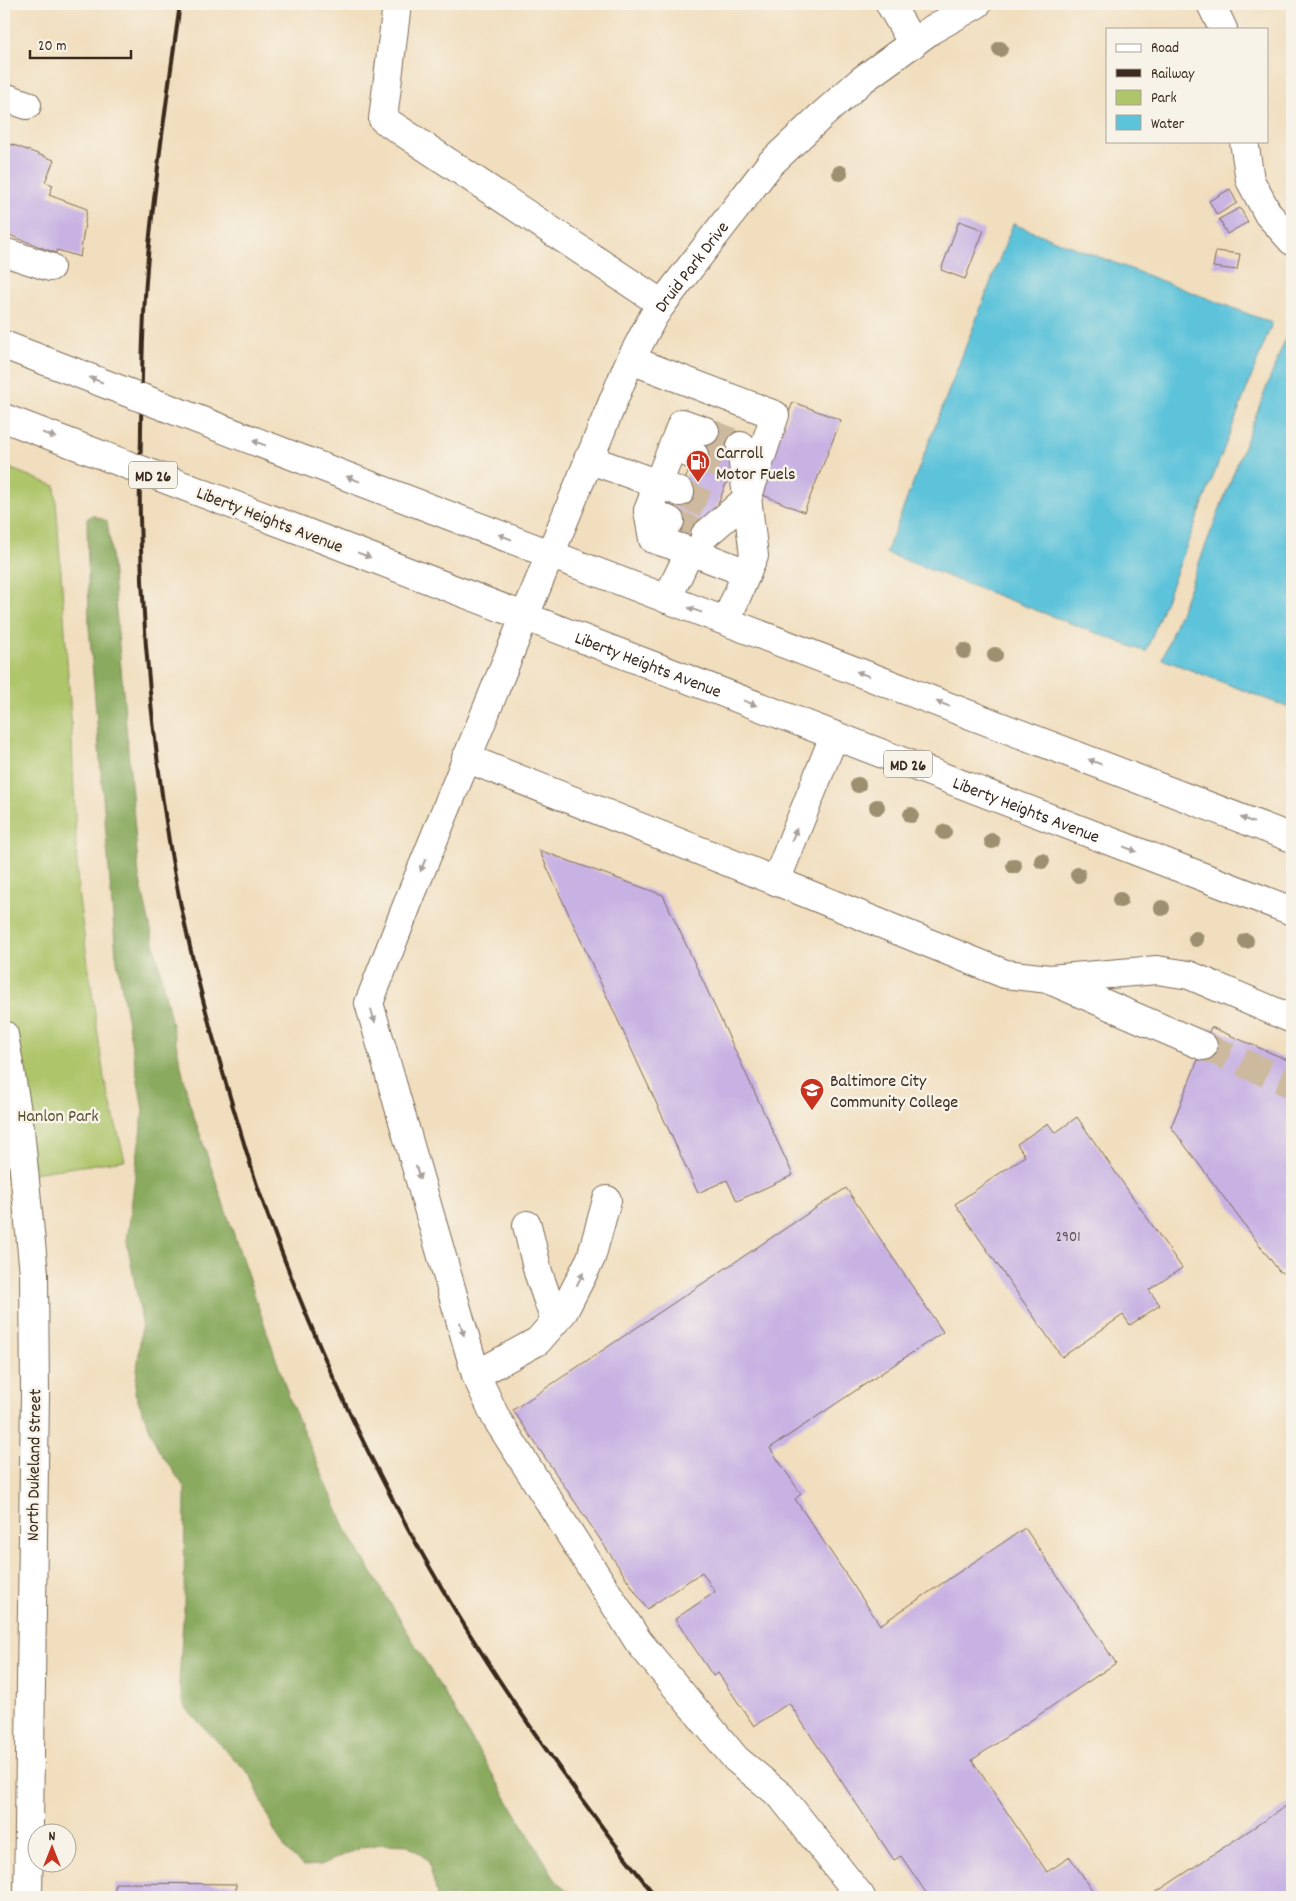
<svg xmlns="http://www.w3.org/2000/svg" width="1296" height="1901" viewBox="0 0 1296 1901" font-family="Dekko,sans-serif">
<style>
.green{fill:#aec56a;stroke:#747844}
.forest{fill:#8aaa5e;stroke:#626a3e}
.water{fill:#5dc3da;stroke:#4c767c}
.building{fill:#c8b2e3}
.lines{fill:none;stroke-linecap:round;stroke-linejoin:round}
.minor-tunnel{stroke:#cdba9e;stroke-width:28;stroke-dasharray:28 14;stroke-linecap:butt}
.minor-casing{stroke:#7b6956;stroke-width:30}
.major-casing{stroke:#7b6956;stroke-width:30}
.minor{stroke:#fff;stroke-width:28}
.major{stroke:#fff;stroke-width:28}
.rail{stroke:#3b2a1e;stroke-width:4}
.major-bridge-casing{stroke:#7b6956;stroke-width:30;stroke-linecap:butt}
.major-bridge{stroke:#fff;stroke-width:28}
.tree{fill:#9d9070}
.oneway{fill:#a79f9a}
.labels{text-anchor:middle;stroke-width:5;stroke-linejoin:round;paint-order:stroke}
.number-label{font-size:15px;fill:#5e4c4f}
.shield{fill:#f7f3e8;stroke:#73665b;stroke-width:1}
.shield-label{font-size:16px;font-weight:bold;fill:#3b2a1e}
.street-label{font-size:18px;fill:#3b2a1e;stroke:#f7f3e8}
.poi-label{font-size:18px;fill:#3b2a1e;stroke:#f7f3e8;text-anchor:start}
.park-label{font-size:18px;fill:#585131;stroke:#f7f3e8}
</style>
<rect width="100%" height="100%" fill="#f7f3e8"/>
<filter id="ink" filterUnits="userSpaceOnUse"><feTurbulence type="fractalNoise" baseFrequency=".02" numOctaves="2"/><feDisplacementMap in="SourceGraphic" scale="10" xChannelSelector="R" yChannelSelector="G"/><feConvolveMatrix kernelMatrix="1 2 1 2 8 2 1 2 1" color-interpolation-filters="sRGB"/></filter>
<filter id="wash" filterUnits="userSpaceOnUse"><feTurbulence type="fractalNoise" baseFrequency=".0096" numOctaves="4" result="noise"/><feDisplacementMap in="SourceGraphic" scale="20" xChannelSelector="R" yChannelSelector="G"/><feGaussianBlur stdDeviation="1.12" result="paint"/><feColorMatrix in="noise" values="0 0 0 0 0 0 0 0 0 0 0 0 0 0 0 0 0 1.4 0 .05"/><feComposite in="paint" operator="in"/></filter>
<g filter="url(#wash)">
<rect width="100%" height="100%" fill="#f1debe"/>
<path class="green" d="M4,466l51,20 16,231 7,175 26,186 21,82 -121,17z"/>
<path class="forest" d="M92,515l15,6 3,20 29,335 50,226 102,301 56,128 210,351 19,15h-140l1,-3 -9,-34 -20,-15 -26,-1 -20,3 -41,18 -18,1 -17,-16 -12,-20 -23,-54 -66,-68 -6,-24 5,-79 1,-117 -27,-39 -23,-56 7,-72 -15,-79 16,-132 -27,-155 -27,-329 -2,-107z"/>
<g class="water">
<path d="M1013,224l259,99 -126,329 -260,-99z"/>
<path d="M1289,329l3,1v379l-130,-50z"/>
</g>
<g id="blocks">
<g class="building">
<path d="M11,144l43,16 -9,22 8,3 -4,10 38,14 -7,48 -23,-7 -1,3 -52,-20v-55l4,-10 -4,-1v-3z"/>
<path d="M1230,189l7,14 -20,12 -8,-14z"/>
<path d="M1240,208l8,14 -21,12 -8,-15z"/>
<path d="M959,221l25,9 -19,49 -24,-9z"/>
<path d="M1216,251l24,3 -3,16 -24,-3z"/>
<path d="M793,402l48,18 -37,92 -46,-19z"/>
<path d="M708,421l37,14 -44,113 -37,-14z"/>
<path d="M539,850l124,45 130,280 -56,26 -10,-21 -29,13z"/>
<path d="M1211,1027l81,35v215l-13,-6 -108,-144z"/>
<path d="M1077,1117l105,151 -33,22 11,15 -30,20 -7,-10 -61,42 -107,-153 70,-48 -8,-12 31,-21 7,10z"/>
<path d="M846,1188l97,144 -173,116 31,46 -6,5 85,126 145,-97 91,135 -144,97 75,112 23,-15 27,40h-168l-28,-41 -7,4 -105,-157 -35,23 -36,-53 -5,3 -38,-57 40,-27 -13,-20 -55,37 -134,-199z"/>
<path d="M1292,1802v95h-143z"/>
<path d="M115,1883l121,1v13h-121z"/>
</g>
</g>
</g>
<g filter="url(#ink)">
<use href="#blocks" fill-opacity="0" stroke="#7b6956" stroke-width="1"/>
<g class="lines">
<g class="minor-tunnel">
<path d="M705,431l36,15"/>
<path d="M694,455l38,14"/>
<path d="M680,492l36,17"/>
<path d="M670,521l35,14"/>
<path d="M1203,1046l89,38"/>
</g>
<defs>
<g id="minor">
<path d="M397,4l-14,115 279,185"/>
<path d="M890,4l23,40"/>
<path d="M1211,4l12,25"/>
<path d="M4,97l23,8"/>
<path d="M1244,141l6,39 18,34 24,27"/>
<path d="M4,252l46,15"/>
<path d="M631,360l144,55 -28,84 -42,36"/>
<path d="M673,448l21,7"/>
<path d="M588,459l70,25 24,-61 23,8"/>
<path d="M648,511l5,28 37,12"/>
<path d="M670,521l-22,-10 10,-27 22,8"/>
<path d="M667,599l23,-48 57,22"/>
<path d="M524,618l-115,282 -40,103 107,372 20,43 142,223 98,118 45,37 80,101"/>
<path d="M726,621l28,-65 -13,-110"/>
<path d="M466,758l310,123 229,93 44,5 108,-9 32,5 103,44"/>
<path d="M776,881l58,-145"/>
<path d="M1052,981l151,65"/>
<path d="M4,1035l16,94 14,145 1,119 -7,504"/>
<path d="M527,1225l11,47 17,49"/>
<path d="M476,1375l62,-34 26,-30 27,-53 16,-58"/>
</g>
<g id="major">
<path d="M4,345l138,53"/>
<path d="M304,460l988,378"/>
<path id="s1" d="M302,531l990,380"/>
<path id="s2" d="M524,618l104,-253 25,-48 9,-13 108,-140 50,-47 42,-37 69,-50 46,-26"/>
</g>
</defs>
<use href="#minor" class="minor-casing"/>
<use href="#major" class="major-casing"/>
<use href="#minor" class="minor"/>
<use href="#major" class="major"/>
<path class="rail" d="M180,4c-11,80 -23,160 -31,241 -6,60 -7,121 -8,182 0,30 -2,61 -1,91 2,107 12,218 29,323 14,90 38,179 64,266 9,29 17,58 27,87 35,98 76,196 124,289 74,145 171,286 272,414"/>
<defs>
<g id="major-bridge">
<path d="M142,398l162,62"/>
<path d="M4,418l298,113"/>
</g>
</defs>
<use href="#major-bridge" class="major-bridge-casing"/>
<use href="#major-bridge" class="major-bridge"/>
</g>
<g class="tree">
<circle cx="1000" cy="49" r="8"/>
<circle cx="840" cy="173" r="8"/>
<circle cx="964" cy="651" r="8"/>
<circle cx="995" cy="655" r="8"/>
<circle cx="858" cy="785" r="8"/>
<circle cx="877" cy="807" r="8"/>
<circle cx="911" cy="815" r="8"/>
<circle cx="944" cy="832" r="8"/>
<circle cx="992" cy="841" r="8"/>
<circle cx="1042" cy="861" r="8"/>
<circle cx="1014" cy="866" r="8"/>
<circle cx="1078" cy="875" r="8"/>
<circle cx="1120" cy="900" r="8"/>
<circle cx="1162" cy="908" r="8"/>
<circle cx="1196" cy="939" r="8"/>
<circle cx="1246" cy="941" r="8"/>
</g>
<defs><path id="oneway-solid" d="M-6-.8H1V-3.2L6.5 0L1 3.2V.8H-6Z" transform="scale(1.25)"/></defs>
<g class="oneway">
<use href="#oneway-solid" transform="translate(96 380) rotate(-159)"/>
<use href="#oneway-solid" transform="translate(49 435) rotate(21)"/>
<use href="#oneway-solid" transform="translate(259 443) rotate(-159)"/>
<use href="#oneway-solid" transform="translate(353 479) rotate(-159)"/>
<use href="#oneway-solid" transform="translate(505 537) rotate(-159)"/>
<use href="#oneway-solid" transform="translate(364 555) rotate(21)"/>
<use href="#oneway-solid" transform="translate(695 610) rotate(-160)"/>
<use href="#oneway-solid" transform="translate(863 674) rotate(-159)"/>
<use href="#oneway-solid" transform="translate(750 703) rotate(21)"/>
<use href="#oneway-solid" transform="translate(943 704) rotate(-159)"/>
<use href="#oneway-solid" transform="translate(1095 762) rotate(-159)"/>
<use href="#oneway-solid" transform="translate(1247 820) rotate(-159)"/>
<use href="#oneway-solid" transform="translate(794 835) rotate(-68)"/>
<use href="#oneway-solid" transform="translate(1130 849) rotate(21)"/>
<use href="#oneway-solid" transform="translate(423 865) rotate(112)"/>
<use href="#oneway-solid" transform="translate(373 1016) rotate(74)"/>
<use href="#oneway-solid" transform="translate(418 1173) rotate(74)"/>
<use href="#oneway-solid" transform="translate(580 1279) rotate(-63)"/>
<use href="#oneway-solid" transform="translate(462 1329) rotate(74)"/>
</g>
</g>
<defs>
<symbol id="fuel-pin" viewBox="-11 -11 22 30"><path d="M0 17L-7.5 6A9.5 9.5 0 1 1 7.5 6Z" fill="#c8321e" stroke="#f7f3e8"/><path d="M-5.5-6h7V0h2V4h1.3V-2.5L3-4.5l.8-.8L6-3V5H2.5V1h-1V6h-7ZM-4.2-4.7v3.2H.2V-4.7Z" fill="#fff"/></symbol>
<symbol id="university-pin" viewBox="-11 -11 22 30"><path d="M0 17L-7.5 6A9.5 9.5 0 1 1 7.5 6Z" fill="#c8321e" stroke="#f7f3e8"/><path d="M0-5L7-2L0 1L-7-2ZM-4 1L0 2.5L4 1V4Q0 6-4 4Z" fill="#fff"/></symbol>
</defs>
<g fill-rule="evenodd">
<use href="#fuel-pin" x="684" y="448" width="28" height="38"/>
<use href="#university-pin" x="798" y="1076" width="28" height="38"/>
</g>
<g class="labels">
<g class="number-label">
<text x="1068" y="1241">2901</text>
</g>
<g class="shield">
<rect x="129" y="461.5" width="48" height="27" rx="4"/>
<rect x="884" y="750.5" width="48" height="27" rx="4"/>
</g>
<g class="shield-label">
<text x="153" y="481">MD 26</text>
<text x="908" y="770">MD 26</text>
</g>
<g class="street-label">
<text dy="6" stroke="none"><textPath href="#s2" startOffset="391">Druid Park Drive</textPath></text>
<text transform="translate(270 519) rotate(21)" y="6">Liberty Heights Avenue</text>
<text dy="6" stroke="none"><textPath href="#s1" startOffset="371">Liberty Heights Avenue</textPath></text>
<text dy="6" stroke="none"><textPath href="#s1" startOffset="776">Liberty Heights Avenue</textPath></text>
<text transform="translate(33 1465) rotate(-89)" y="6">North Dukeland Street</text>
</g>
<g class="poi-label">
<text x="716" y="458">Carroll<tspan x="716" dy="21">Motor Fuels</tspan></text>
<text x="830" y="1086">Baltimore City<tspan x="830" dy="21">Community College</tspan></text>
</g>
<g class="park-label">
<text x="58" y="1121">Hanlon Park</text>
</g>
</g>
<rect width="1296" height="1901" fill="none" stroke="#f7f3e8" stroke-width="20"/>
<rect x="1106" y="28" width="162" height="115" fill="#f7f3e8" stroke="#aca397"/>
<rect x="1116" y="44" width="25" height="8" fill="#ffffff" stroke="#aca397"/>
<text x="1151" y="52" font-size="15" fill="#3b2a1e">Road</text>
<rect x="1116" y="69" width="25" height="8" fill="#3b2a1e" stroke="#aca397"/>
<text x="1151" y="78" font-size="15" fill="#3b2a1e">Railway</text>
<rect x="1116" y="90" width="25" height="15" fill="#aec56a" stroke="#aca397"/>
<text x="1151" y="102" font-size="15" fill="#3b2a1e">Park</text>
<rect x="1116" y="115" width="25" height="15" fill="#5dc3da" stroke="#aca397"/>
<text x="1151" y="128" font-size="15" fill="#3b2a1e">Water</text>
<g transform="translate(52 1848)"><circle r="24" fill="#f7f3e8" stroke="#aca397"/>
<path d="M0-4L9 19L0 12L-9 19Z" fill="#c8321e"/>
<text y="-8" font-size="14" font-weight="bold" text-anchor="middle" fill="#3b2a1e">N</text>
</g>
<path d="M30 50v8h101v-8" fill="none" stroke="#3b2a1e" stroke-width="2.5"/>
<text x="38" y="50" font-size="15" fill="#3b2a1e" stroke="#f7f3e8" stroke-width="4" paint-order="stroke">20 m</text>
</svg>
